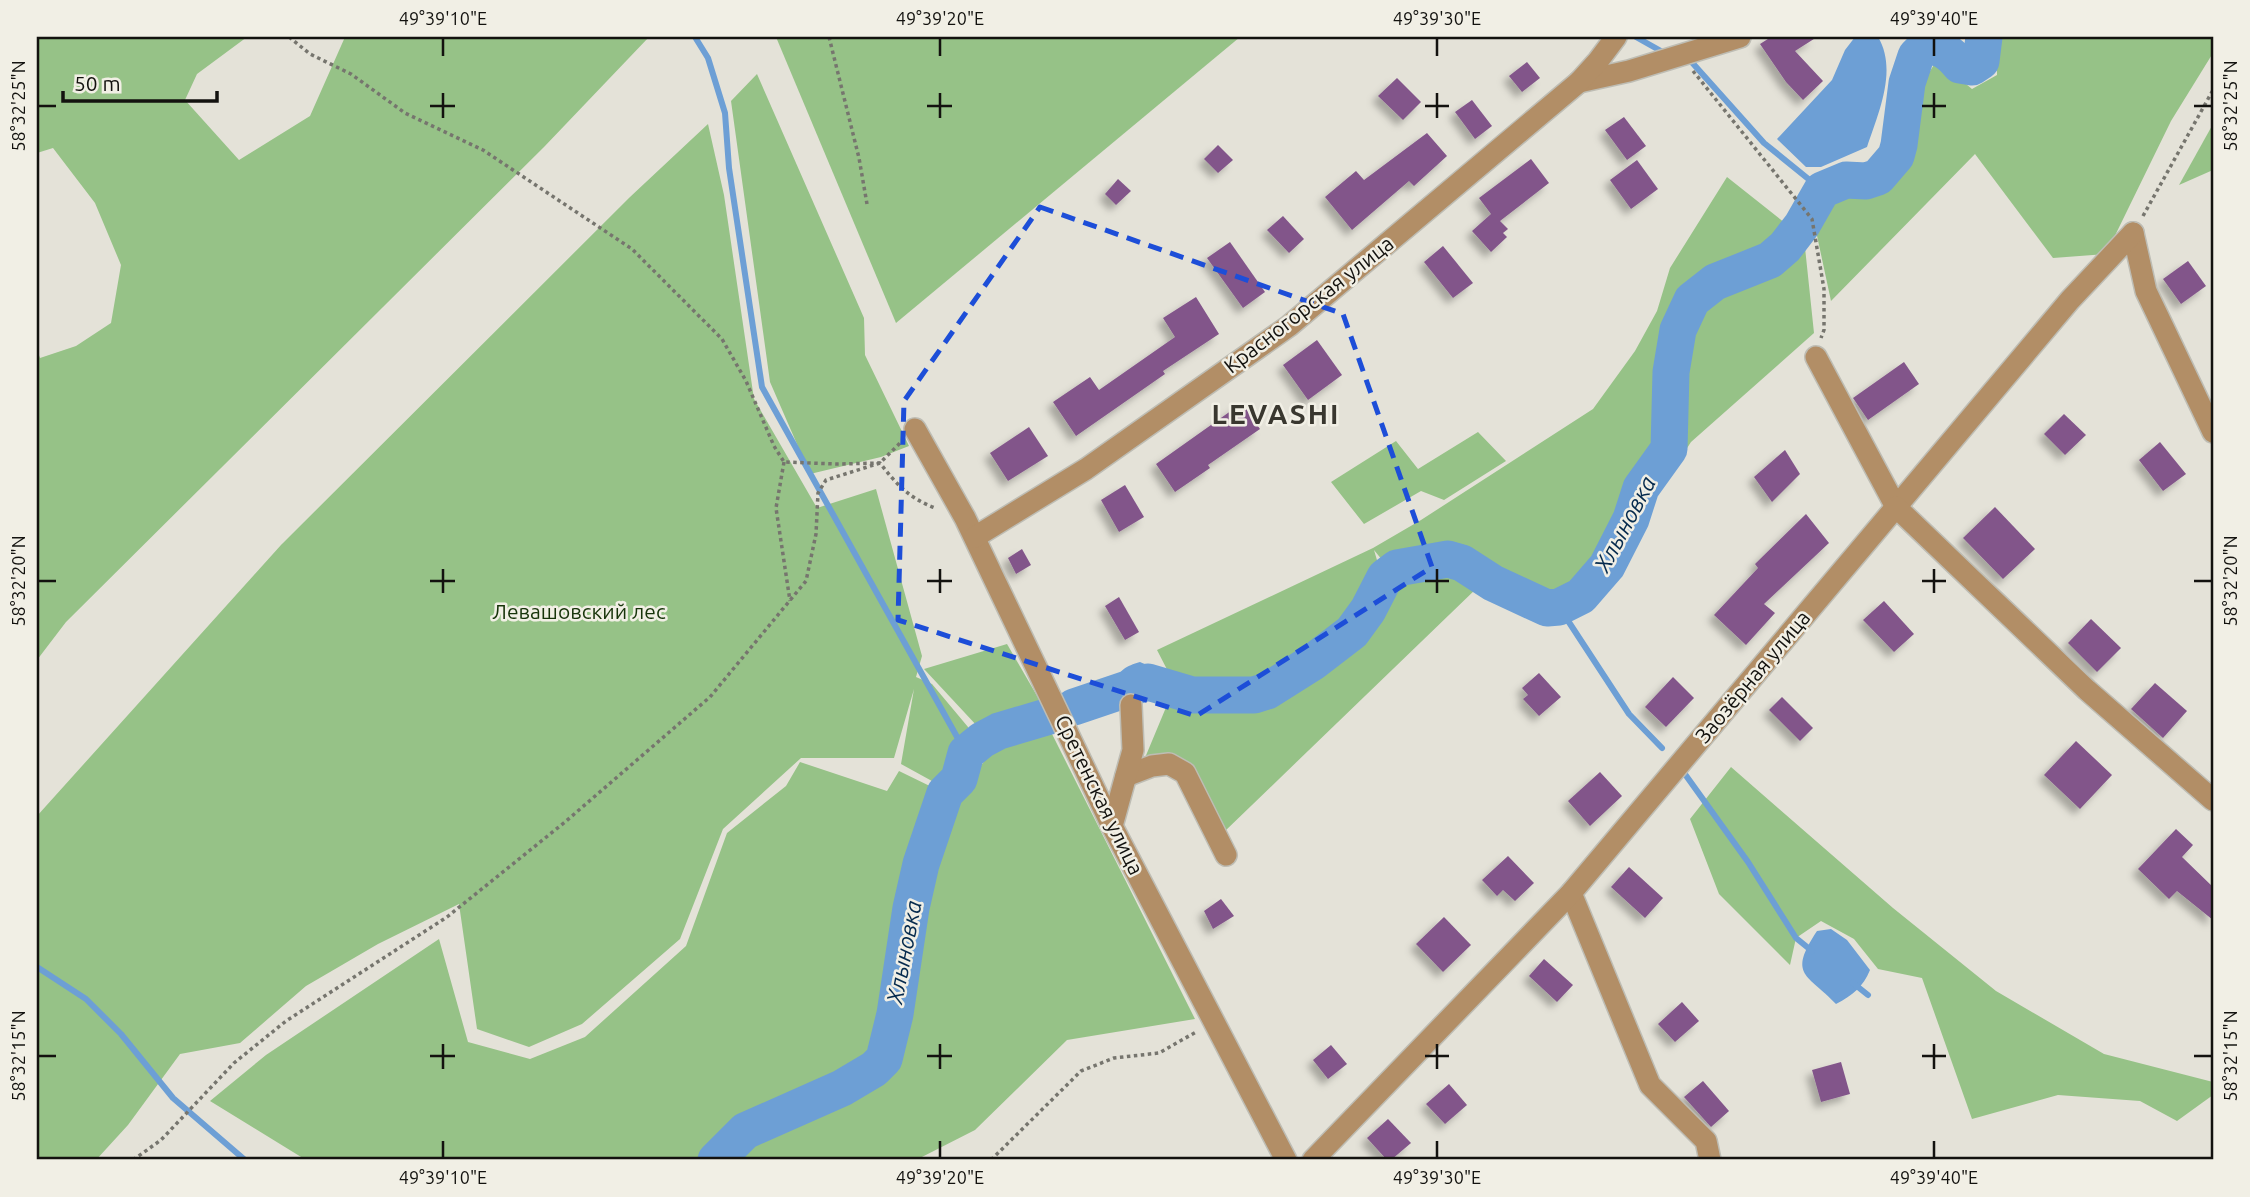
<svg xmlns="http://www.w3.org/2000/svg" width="2250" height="1197" viewBox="0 0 2250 1197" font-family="Ubuntu,sans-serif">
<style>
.green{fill:#96c287}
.water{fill:#6d9fd5}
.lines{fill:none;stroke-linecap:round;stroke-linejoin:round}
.stream{stroke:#6d9fd5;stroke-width:6}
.river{stroke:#6d9fd5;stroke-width:37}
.building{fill:#82558a;filter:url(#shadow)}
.minor-casing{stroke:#bebdb4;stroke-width:24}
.path{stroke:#76756e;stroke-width:3.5;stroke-dasharray:3.5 3.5;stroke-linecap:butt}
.minor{stroke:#b28e66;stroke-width:21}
.marked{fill:none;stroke:#1d4ed8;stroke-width:5;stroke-dasharray:14 9;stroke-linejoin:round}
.ticks{fill:none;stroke:#13120f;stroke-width:2.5}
.labels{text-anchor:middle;stroke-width:5;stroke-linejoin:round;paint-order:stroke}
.street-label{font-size:21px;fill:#13120f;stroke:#f1efe5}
.park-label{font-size:21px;fill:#17340a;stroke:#f1efe5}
.water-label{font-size:23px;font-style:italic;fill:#062b4e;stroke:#f1efe5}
.district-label{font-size:28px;font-weight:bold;letter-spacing:2px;fill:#39372f;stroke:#f1efe5}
.neatline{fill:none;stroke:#13120f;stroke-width:2.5}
.ticks-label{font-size:18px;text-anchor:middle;fill:#13120f}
</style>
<defs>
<filter id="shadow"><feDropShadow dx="-6" dy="6" stdDeviation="3.5" flood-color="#0004"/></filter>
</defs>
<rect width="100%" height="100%" fill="#e4e2d8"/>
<g class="green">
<path d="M37,37h210l-50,37 -12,26 54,60 71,-44 35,-79h304l-105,110 -478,475 -29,38v-310l3,8 36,-12 35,-23 10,-58 -26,-62 -42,-55 -16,5z"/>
<path d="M776,37h464l-344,286z"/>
<path d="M1997,37h216v16l-42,68 -65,133 -53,4 -78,-104 -144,147 -15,-70 3,-17 18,-16 67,-40 14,-68 19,-30 35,29 25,-14z"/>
<path d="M757,74l107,244 1,37 44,91 -28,11 -71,17 -40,-92 -39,-281z"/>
<path d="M708,124l16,71 30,204 63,109 59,-19 46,167 -6,21 16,7 36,43 -2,26 -25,33 -40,-22 13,-75 -20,69h-93l-78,71 -43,110 -98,85 -53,23 -52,-18 -18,-125 -81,40 -72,42 -66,57 -60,11 -52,71 -32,35h-59v-344l244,-271 349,-348z"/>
<path d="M2213,124v46l-34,15z"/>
<path d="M1727,177l77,61 10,95 -123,109 -57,87 -49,52 -32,19 -99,-54 -67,20 -13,-16 5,17 -21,47 -23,28 -36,23 -28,15 -29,11 -47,-6h-20l-18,-35 216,-102 48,-28 172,-111 42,-58 22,-40 13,-43z"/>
<path d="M1478,432l28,29 -62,39 -23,-9 -57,33 -33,-42 65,-41 22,28z"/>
<path d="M1461,573l17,14 -254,245 -33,-58 -19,-20 -30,11 25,-60 103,-8 88,-60 34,-56z"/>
<path d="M1007,644l40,69 -69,14 -54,-58z"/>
<path d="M1051,732l144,287 -128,21 -92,90 -59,30h-174l-5,-9 129,-65 26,-19 18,-106 31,-140 52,-72z"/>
<path d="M800,762l87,29 12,-20 39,19 -40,109 5,23 -14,43 4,28 -8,34 -10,28 -30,23 -31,13 -42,22 -25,6 -20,13 -30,28h-391l-96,-59 56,-46 173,-116 29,103 62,17 55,-22 101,-91 41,-113 59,-47z"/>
<path d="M1731,767l162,141 103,83 108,63 109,28v13l-36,26 -37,-20 -82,-6 -86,24 -50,-141 -44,-9 -24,-30 -33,-18 -25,17 -6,27 -71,-71 -29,-75z"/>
</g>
<g class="water">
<path d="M1855,37h23c20,33 0,77 -11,110l-46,20h-15l-29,-28 55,-59 13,-30z"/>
<path d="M1140,662c8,3 13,6 14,15h8v10l-30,4 -16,6h-14l-10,-15 22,2c5,-14 12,-18 26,-22z"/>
<path d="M1831,929l16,11 23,30c-7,17 -17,25 -34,34 -28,-30 -49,-28 -19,-73z"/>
</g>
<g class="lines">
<g class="stream">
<path d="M695,37l13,21 17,55 4,55 33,219 204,366"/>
<path d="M1636,37l32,18"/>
<path d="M1688,58l76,85 58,47"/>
<path d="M1559,607l70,107 33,34"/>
<path d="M1682,770l66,92 48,76 16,13"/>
<path d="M37,967l49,32 35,35 52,64 72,62"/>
<path d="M1853,983l15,12"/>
</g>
<g class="river">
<path d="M1074,707l74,-25 44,13h62l13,-4 46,-29 39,-30 16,-22 17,-33 12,-9 51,-9 14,4 31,20 54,25 12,-1 22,-11 26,-30 24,-47 10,-31 28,-39 2,-77 7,-42 14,-30 23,-18 55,-22 15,-13 17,-22 20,-35 24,-10 20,1 12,-4 18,-21 3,-11 8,-62 9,-27 10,-10c16,1 23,6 34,19l12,2 9,-6 3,-24"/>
<path d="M716,1160l29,-29 97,-43 32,-19 10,-10 11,-45 16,-106 10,-44 24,-71 14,-14 7,-26 16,-13 17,-9 54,-16"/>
</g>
</g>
<g class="building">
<path d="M1771,37h46l-22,14 28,30 -20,19 -17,-18 -26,-38z"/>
<path d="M1527,62l13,16 -18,14 -13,-16z"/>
<path d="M1397,78l24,24 -18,18 -25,-24z"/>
<path d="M1472,100l20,26 -17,13 -20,-27z"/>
<path d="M1624,117l22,29 -19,14 -22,-30z"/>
<path d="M1427,133l20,23 -33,30 -5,-5 -57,49 -27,-33 31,-26 8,9z"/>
<path d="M1218,145l15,15 -15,13 -14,-14z"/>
<path d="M1531,159l18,24 -49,38 8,8 -5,4 4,4 -16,15 -19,-21 19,-17 -12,-16z"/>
<path d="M1637,160l21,29 -27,20 -21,-29z"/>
<path d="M1118,179l13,12 -15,14 -11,-11z"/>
<path d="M1283,216l21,23 -15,14 -22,-23z"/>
<path d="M1230,242l35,50 -22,16 -36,-50z"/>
<path d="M1443,246l30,37 -20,15 -29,-36z"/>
<path d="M2188,261l18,25 -25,18 -18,-25z"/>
<path d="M1196,297l23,37 -56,37 2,3 -89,62 -23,-34 37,-25 9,13 76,-53 -12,-19z"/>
<path d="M1317,340l25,35 -34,25 -25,-35z"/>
<path d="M1904,362l15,22 -51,36 -15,-22z"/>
<path d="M1242,403l18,26 -52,36 2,3 -35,24 -19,-28z"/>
<path d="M2064,414l22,21 -21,20 -21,-21z"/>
<path d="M1029,427l19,29 -40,25 -18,-28z"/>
<path d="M2160,442l26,32 -23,17 -24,-31z"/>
<path d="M1785,450l15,24 -28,28 -18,-25z"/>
<path d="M1125,485l19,32 -25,15 -18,-32z"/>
<path d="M1995,507l40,42 -32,30 -40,-41z"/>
<path d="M1806,514l23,29 -65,61 11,9 -29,32 -32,-30 44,-47 -3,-4z"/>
<path d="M1022,549l9,16 -15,9 -8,-16z"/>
<path d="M1119,597l20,35 -14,8 -20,-34z"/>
<path d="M1884,601l30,33 -20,18 -31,-32z"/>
<path d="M2091,619l30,29 -24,24 -29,-29z"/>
<path d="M1539,673l22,24 -22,19 -16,-17 5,-4 -6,-7z"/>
<path d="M1673,677l21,21 -28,29 -21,-20z"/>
<path d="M2155,683l32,28 -24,27 -32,-29z"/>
<path d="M1782,697l31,31 -13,13 -31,-31z"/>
<path d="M2076,741l36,34 -32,34 -36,-34z"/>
<path d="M1600,772l22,24 -32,30 -22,-25z"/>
<path d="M2176,829l17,16 -11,12 31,30v33l-36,-29 -8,8 -31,-30z"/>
<path d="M1508,856l26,27 -19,18 -12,-11 -6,6 -15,-16z"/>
<path d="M1629,867l34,31 -18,20 -34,-31z"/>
<path d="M1221,899l13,17 -21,13 -9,-18z"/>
<path d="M1444,917l27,28 -28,27 -27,-28z"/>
<path d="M1544,959l29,26 -16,17 -28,-26z"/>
<path d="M1682,1002l17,19 -24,21 -17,-18z"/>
<path d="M1331,1045l16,19 -19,15 -15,-19z"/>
<path d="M1841,1062l9,32 -29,8 -9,-32z"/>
<path d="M1703,1081l26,30 -18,16 -27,-30z"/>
<path d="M1449,1084l18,21 -22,19 -19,-20z"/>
<path d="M1388,1119l23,24 -20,17h-4l-20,-22z"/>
</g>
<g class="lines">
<defs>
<g id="minor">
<path d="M1579,82l50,-11 111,-34"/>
<path d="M2133,233l13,58 67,141"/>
<path d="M1816,357l80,150 174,-207 63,-67"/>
<path d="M915,429l50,89 147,308 174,334"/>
<path d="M975,537l111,-68 203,-143 290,-244 19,-21 18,-24"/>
<path d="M1126,776l26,-10 17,-2 16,9 41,82"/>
<path d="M1112,826l21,-76 -2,-45"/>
<path d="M1571,893l79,192 56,56 4,19"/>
<path d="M1313,1160l258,-267 325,-386 191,183 126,110"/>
</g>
</defs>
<use href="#minor" class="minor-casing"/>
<g class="path">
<path d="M289,37l21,17 41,20 54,39 78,37 149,99 90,90 24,42 28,65 10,16 53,2 43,-1c17,22 29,35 55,45"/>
<path d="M829,37l30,121 8,46"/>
<path d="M1693,71l119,148 12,70v41l-3,8"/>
<path d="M2143,216l70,-126"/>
<path d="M784,462l-8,46 14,93"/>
<path d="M133,1160l28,-20 73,-77 52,-42 161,-104 118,-95 145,-125 96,-116 10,-47 2,-41 8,-13 54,-17 21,-21"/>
<path d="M991,1160l90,-89 33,-13 45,-5 37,-21"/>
</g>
<use href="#minor" class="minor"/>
</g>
<path class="marked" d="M1040,207l303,107 89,253 -236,149 -298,-96 6,-219z"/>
<path class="ticks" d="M443,38v18M940,38v18M1437,38v18M1934,38v18M443,93v25M940,93v25M1437,93v25M1934,93v25M38,106h18M430,106h25M927,106h25M1425,106h24M1922,106h24M2194,106h18M443,569v24M940,569v24M1437,569v24M1934,569v24M38,581h18M430,581h25M927,581h25M1425,581h24M1922,581h24M2194,581h18M443,1044v25M940,1044v25M1437,1044v25M1934,1044v25M38,1056h18M430,1056h25M927,1056h25M1425,1056h24M1922,1056h24M2194,1056h18M443,1141v17M940,1141v17M1437,1141v17M1934,1141v17"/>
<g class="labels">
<g class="street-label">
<text transform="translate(1309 305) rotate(-38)" y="7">Красногорская улица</text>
<text transform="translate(1753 677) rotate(-50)" y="7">Заозёрная улица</text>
<text transform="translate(1099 795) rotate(64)" y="7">Сретенская улица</text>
</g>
<g class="park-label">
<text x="579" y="619">Левашовский лес</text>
</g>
<g class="water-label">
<text transform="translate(1625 524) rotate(-62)" y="8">Хлыновка</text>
<text transform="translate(904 952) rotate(-79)" y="8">Хлыновка</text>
</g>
<g class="district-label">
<text x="1276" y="424">LEVASHI</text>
</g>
</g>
<rect width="2250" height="1197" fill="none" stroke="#f1efe5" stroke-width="77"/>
<path d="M63 91v10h154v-10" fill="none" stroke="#13120f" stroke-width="3.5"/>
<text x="74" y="91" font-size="21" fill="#13120f" stroke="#f1efe5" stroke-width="5" paint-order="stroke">50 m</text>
<rect x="38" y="38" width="2174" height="1120" class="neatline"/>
<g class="ticks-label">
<text x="443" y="25">49°39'10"E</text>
<text x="940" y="25">49°39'20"E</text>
<text x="1437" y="25">49°39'30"E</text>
<text x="1934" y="25">49°39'40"E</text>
<text transform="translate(19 106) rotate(-90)" y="6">58°32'25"N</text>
<text transform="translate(2231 106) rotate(-90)" y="6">58°32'25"N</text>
<text transform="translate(19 581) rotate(-90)" y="6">58°32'20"N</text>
<text transform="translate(2231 581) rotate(-90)" y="6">58°32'20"N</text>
<text transform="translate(19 1056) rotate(-90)" y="6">58°32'15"N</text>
<text transform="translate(2231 1056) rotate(-90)" y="6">58°32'15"N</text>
<text x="443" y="1184">49°39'10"E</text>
<text x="940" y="1184">49°39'20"E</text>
<text x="1437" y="1184">49°39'30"E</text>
<text x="1934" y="1184">49°39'40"E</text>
</g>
</svg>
